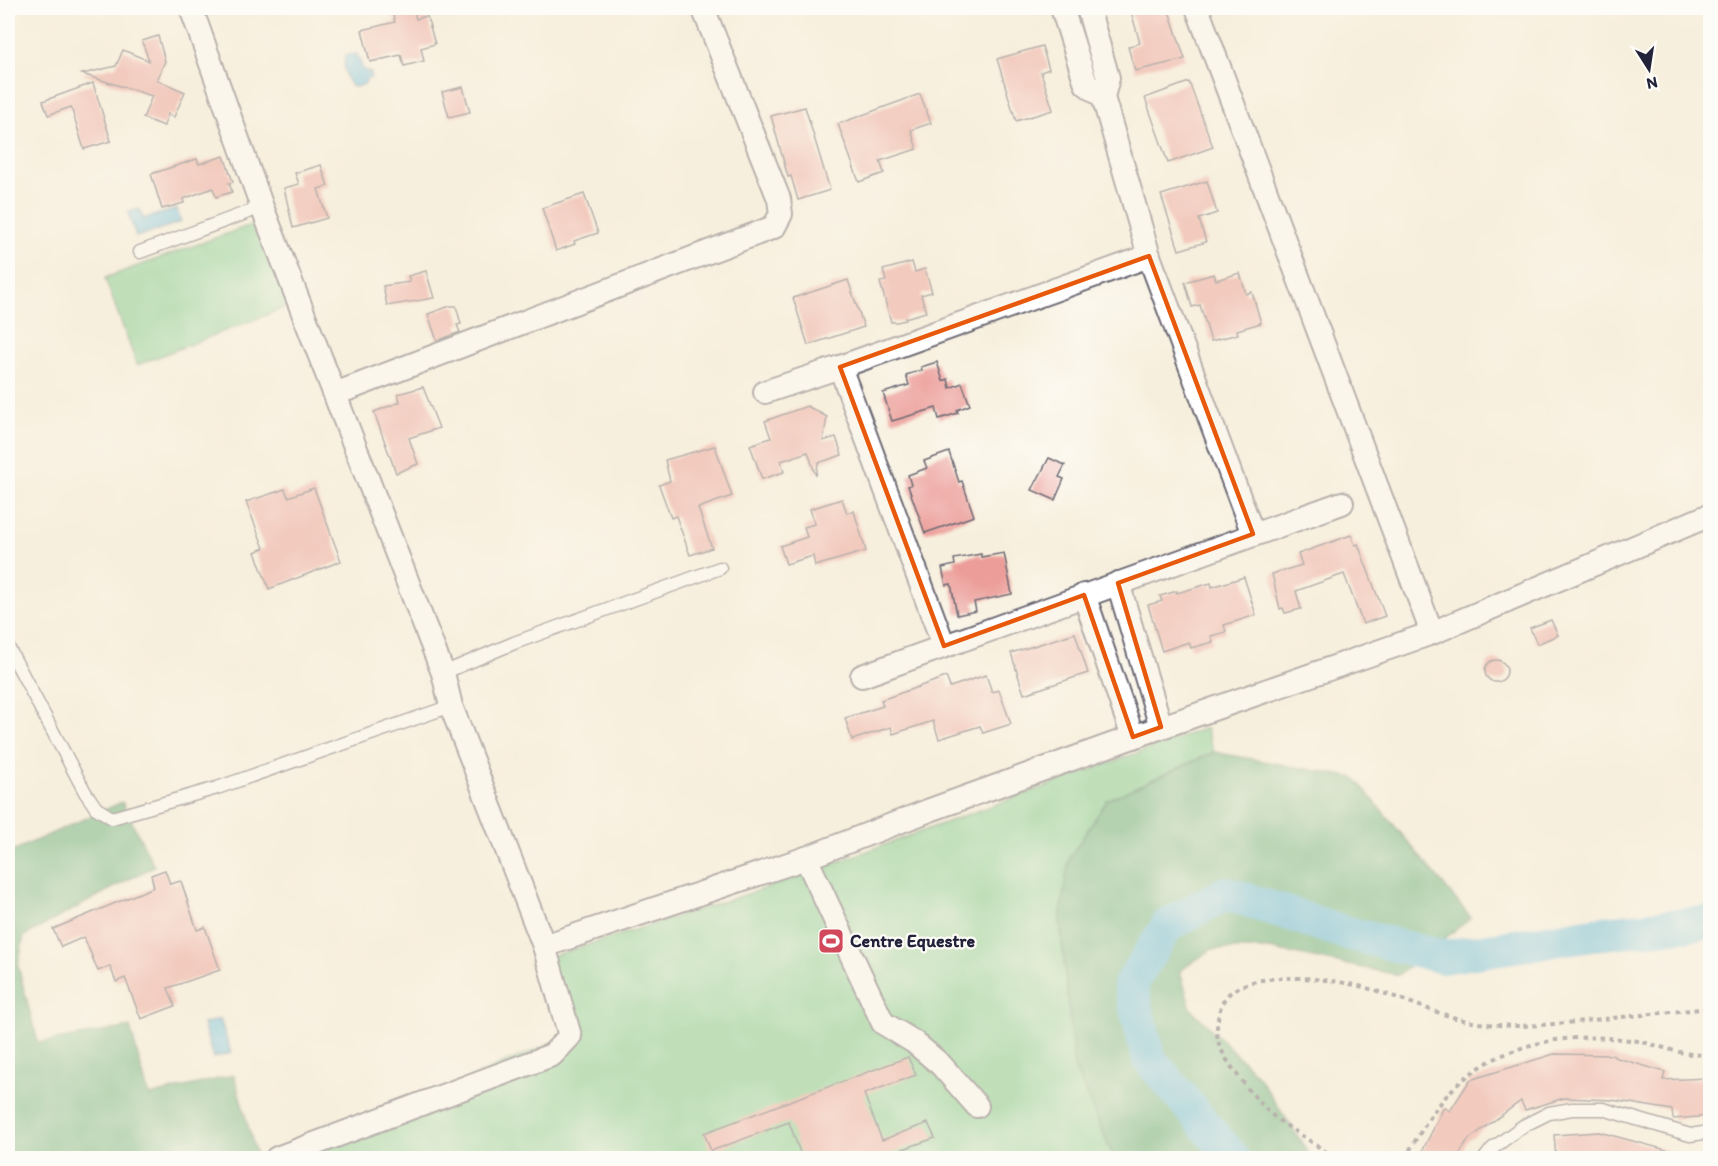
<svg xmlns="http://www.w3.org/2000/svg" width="1718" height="1166" viewBox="0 0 1718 1166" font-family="Itim,sans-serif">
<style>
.green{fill:#7bcd8f;stroke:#4e7865;stroke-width:1.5}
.forest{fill:#64b07a;stroke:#43695a;stroke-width:1.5}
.water{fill:#5fbadd;stroke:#406e8c;stroke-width:1.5}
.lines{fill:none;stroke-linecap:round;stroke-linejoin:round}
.river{stroke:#5fbadd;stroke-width:34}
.building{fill:#ec9d99}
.service-casing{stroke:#6d6a74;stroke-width:15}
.minor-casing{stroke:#6d6a74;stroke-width:26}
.path{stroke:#6d6a74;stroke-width:4;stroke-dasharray:4.5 4.5;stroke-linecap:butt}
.service{stroke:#fff;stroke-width:12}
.minor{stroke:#fff;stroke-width:22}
.marked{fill:none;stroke:#e8590c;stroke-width:4.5;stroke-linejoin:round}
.labels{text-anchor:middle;stroke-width:4.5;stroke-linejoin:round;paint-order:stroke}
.poi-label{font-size:18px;font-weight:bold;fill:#22223b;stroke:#fdfcf7;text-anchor:start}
</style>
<rect width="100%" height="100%" fill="#fdfcf7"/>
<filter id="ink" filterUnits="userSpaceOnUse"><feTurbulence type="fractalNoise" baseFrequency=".0167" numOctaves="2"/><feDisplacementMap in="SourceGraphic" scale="12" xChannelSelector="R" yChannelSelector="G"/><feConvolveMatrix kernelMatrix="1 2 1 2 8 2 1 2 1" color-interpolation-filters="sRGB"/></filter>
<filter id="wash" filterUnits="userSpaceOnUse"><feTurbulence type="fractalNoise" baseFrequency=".008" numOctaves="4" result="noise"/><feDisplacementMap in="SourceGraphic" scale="24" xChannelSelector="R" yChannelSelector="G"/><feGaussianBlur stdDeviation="1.35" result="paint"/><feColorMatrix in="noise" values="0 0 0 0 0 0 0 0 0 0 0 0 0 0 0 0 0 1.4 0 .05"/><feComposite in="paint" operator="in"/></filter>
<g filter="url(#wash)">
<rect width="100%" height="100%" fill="#f7efdd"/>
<g class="green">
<path d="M259,222l30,84 -152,59 -32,-87z"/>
<path d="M1206,728l8,24 -107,48 -47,119 14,147 40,92h-838l294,-122 -40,-73 227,-72z"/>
</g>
<g class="forest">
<path d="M1214,752l141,26 116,140 -73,57 -129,-26h-57l-32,22 11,38 67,67 54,82h-198l-40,-92 -14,-147 9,-60 38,-59z"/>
<path d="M122,802l32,64 -130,70 -6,30 20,77 92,-16 19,69 85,-21 23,83h-249v-305z"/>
</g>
<g class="water">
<path d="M357,54l6,16 8,3v5l-5,1 -1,5 -9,3 -5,-1c-7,-9 -8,-20 -6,-31z"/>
<path d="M140,209l3,10 34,-10 4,13 -45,15 -8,-25z"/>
<path d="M220,1019l11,34 -18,5 -10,-34z"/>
</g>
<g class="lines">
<path class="river" d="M1233,1158l-84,-99 -19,-74 38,-60 58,-32 121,40 96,24 150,-23 117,-12"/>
</g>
<g id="blocks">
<g class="building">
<path d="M391,8h22l3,11 11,-3 8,28 -14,4 3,13 -20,5 -3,-11 -31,7 -8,-32 33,-8z"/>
<path d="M1130,8h38l17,51 -50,12 -7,-24 12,-4z"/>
<path d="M158,36l7,25 -8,19 28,12 -11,25 -6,-3 -4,12 -21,-8 9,-22 -70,-22 34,-8 7,-16 26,11 -7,-20z"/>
<path d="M1042,46l7,23 -8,3 12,38 -37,11 -19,-62z"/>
<path d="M1189,82l24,65 -45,16 -23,-65z"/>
<path d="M93,83l18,58 -27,8 -13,-42 -23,8 -5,-14z"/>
<path d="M463,87l7,25 -21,5 -7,-25z"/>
<path d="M920,94l11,29 -20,7 6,19 -37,12 4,12 -25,9 -21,-58z"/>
<path d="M805,107l25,83 -32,10 -7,-24 -3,1 -17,-61z"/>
<path d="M224,156l9,26 -4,1 3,9 -16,5 -3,-9 -30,11 1,4 -22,6 -11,-35 46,-15 2,5z"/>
<path d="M321,165l7,21 -10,3 9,29 -34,10 -9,-40 15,-4 -4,-11z"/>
<path d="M1207,181l10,32 -18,6 7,23 -27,8 -18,-55z"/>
<path d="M584,194l14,39 -24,8 1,3 -19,7 -14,-43z"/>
<path d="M912,262l3,10 10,-3 7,23 -11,3 5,17 -21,6 1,2 -9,2h-6l-11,-40 6,-1 -3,-11z"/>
<path d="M426,271l8,27 -47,8 -4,-20 27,-4 -2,-6z"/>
<path d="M1240,273l6,21 6,-2 9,31 -24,7 1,4 -27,7 -11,-36 -8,2 -7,-25 29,-8 2,6z"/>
<path d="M848,280l16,47 -56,18 -15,-47z"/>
<path d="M450,306h6l5,18 -4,1 3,7 -23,9 -9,-27z"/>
<path d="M937,362l6,19 5,-2 2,9 12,-5 8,22 -13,5 1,3 -19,6 -3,-11 -44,13 -9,-28 26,-8 -3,-10 16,-5 -1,-3z"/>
<path d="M423,387l16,41 -30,10 9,26 -22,9 -22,-61 26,-10 -2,-8z"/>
<path d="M807,406l20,11 -4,24 13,-4 6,18 -24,8 -2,13 -8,-24 -27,9 3,11 -22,7 -12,-34 21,-7 -6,-17z"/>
<path d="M715,446l17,50 -34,12 14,40 -22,7 -14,-39 -5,2 -12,-33 11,-4 -5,-21z"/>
<path d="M949,452l10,30 3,-1 12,35 -49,17 -17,-47 3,-1 -3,-10 19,-7 -3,-7z"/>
<path d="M1049,458l16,7 -6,12 5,2 -9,21 -23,-10z"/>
<path d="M314,488l27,73 -72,28 -14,-37 9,-4 -18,-46 39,-13 3,8z"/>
<path d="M842,499l5,14 7,-2 12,40 -51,15 -2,-10 -27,8 -6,-18 27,-9 -3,-10 11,-3 -5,-15z"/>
<path d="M1351,535l4,10 3,-1 27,72 -22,8 -19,-50 -48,17 5,18 -16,4 -2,-5 -3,1 -8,-35 30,-9 -4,-11z"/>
<path d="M1004,553l8,41 -38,8 2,9 -19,4 -6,-31 -5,1 -4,-17 13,-3 -1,-6 27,-5v3z"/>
<path d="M1244,577l12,38 -32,10 2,7 -15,4 2,6 -22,6 -2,-6 -27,9 -14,-46 14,-4 -2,-5 17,-5v2l34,-10 1,4z"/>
<path d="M1551,620l7,15 -21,9 -7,-16z"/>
<path d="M1075,633l13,40 -64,21 -13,-41z"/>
<circle cx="1496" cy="671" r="11"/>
<path d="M986,675l6,17 7,-2 12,34 -28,9 -3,-7 -41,13 -6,-18 -40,13 -2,-7 -39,13 -7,-22 38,-12 -2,-6 65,-23 4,10z"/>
<path d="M165,870l5,14 11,-3 16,49 8,-3 15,43 -52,18 7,18 -34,13 -16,-41 -9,4 -6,-16 -12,5 -14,-34 -23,10 -8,-18 101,-42 -3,-12z"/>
<path d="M1554,1054l60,1v2l51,15 -2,8 45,-2 2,10v28l-37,3 -1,-9 -60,-10 -48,-2 -39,12 -4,-9 -52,38 -12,19h-38l25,-51 6,4 20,-31z"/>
<path d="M908,1057l8,18 -52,19 18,46 46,-17 7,15 -58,20h-75l-13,-36 -78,29 -7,-18z"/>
<path d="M1599,1132l79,21 -1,5h-121l-2,-23z"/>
</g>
</g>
</g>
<g filter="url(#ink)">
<use href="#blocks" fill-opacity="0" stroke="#6d6a74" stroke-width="1.5"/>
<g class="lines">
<defs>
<g id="service">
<path d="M140,252l122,-45"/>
<path d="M8,647l77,145 11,16 16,10 105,-30 234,-82"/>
<path d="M443,673l71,-30 206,-75"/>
<path d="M1485,1158l8,-10 30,-22 26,-13 23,-4h31l87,26 20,-3"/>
</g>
<g id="minor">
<path d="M191,8l71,199 181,466 8,33 93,240 26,90 -18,19 -275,103"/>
<path d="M1062,8l24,76 17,13"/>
<path d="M1088,8l20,70 -5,19 46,159 104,278"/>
<path d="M1197,8l235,625"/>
<path d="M840,367l104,279"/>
<path d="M765,392l75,-25 309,-111"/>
<path d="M335,394l439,-167 7,-13 -2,-15 -76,-191"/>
<path d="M1118,583l43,144"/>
<path d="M1084,595l49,142"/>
<path d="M862,676l480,-173"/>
<path d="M806,858l77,165 31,19 27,23 36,41"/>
<path d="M544,946l262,-88 124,-48 203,-73 299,-104 278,-118"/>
</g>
</defs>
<use href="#service" class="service-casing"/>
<use href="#minor" class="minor-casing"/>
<g class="path">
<path d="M1334,1158c-18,-14 -37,-25 -56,-38 -17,-13 -55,-59 -60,-79 -2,-11 -1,-20 2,-31 9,-45 106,-32 139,-24 37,9 71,26 108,35 14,3 31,4 45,5 27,0 55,-3 81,-6 39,-4 78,-8 117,-12"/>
<path d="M1405,1158c15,-25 31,-54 53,-74 46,-42 112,-52 172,-44 28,3 52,18 80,14"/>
</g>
<use href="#service" class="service"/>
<use href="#minor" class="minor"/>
</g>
</g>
<path d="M0 0H1718V1166H0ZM1149,256l104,278 -135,49 43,144 -28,10 -49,-142 -140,51 -104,-279z" fill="#f7efdd" fill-opacity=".55" fill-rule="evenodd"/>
<path class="marked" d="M1149,256l104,278 -135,49 43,144 -28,10 -49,-142 -140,51 -104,-279z"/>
<defs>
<symbol id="stadium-square" viewBox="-11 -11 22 22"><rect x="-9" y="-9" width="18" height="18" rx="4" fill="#d1495b" stroke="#fdfcf7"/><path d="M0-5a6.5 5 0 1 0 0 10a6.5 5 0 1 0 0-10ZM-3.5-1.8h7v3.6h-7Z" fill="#fff"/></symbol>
</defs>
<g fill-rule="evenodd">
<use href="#stadium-square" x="816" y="926" width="30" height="30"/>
</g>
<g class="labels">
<g class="poi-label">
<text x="850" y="947">Centre Equestre</text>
</g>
</g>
<rect width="1718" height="1166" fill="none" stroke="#fdfcf7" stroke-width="30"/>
<g transform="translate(1649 69) rotate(168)" stroke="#fdfcf7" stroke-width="4.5" paint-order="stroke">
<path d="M0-4.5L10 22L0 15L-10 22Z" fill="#22223b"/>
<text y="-9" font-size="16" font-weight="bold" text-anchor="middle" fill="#22223b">N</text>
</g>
</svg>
